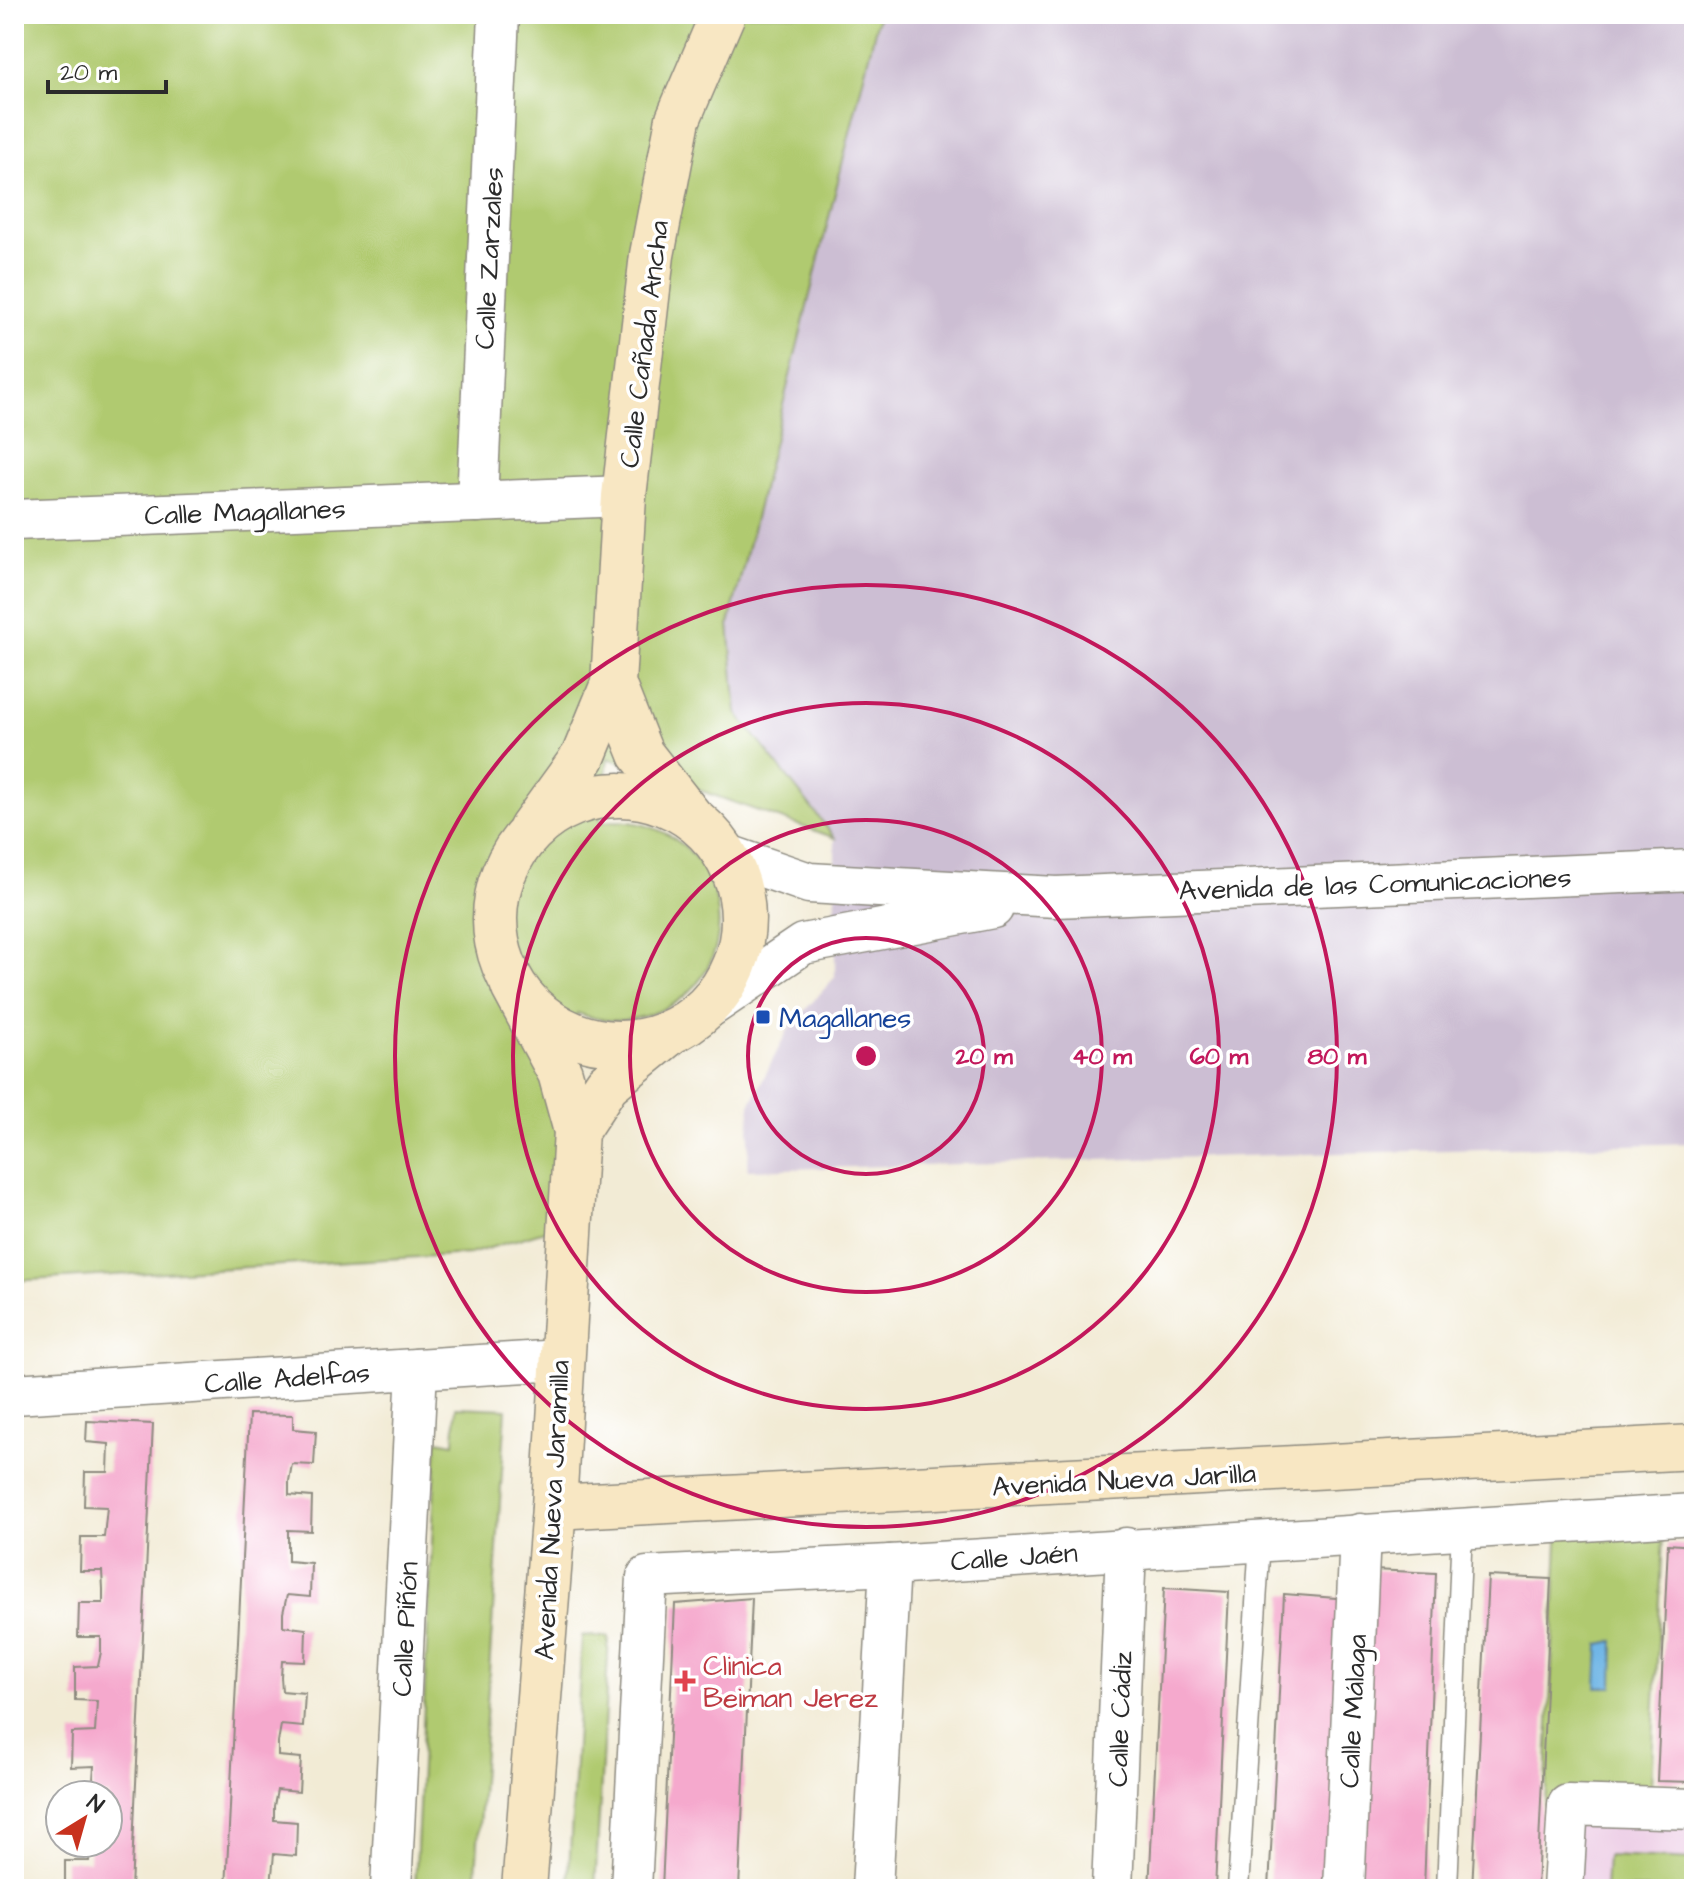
<svg xmlns="http://www.w3.org/2000/svg" width="1708" height="1903" viewBox="0 0 1708 1903" font-family="'Architects Daughter',sans-serif">
<style>
.built{fill:#eed0e7}
.industrial{fill:#ccbed3}
.green{fill:#b0ca6f;stroke:#6e7a4d;stroke-width:2}
.water{fill:#6fb6e6;stroke:#4d7088;stroke-width:2}
.building{fill:#f5a9cd}
.lines{fill:none;stroke-linecap:round;stroke-linejoin:round}
.lane-casing{stroke:#8e8b80;stroke-width:23}
.street-casing{stroke:#8e8b80;stroke-width:43}
.secondary-casing{stroke:#8e8b80;stroke-width:47}
.lane{stroke:#fff;stroke-width:20}
.street{stroke:#fff;stroke-width:40}
.secondary{stroke:#f8e7c3;stroke-width:44}
.ring{fill:none;stroke:#c2185b;stroke-width:4}
.transit-dot{fill:#1a4fb4;stroke:#fff;stroke-width:3}
.health-dot{fill:#e0444e;stroke:#fff;stroke-width:3}
.labels{text-anchor:middle;stroke-width:7;stroke-linejoin:round;paint-order:stroke}
.street-label{font-size:28px;fill:#2b2b2b;stroke:#fff}
.transit-label{font-size:28px;fill:#164399;stroke:#fff;text-anchor:start}
.health-label{font-size:28px;fill:#be3a42;stroke:#fff;text-anchor:start}
.centre{fill:#c2185b;stroke:#fff;stroke-width:4}
.ring-label{font-size:24px;text-anchor:middle;font-weight:bold;fill:#c2185b;stroke:#fff;stroke-width:7;stroke-linejoin:round;paint-order:stroke}
</style>
<rect width="100%" height="100%" fill="#fff"/>
<filter id="ink" filterUnits="userSpaceOnUse"><feTurbulence type="fractalNoise" baseFrequency=".0125" numOctaves="2"/><feDisplacementMap in="SourceGraphic" scale="16" xChannelSelector="R" yChannelSelector="G"/><feConvolveMatrix kernelMatrix="1 2 1 2 8 2 1 2 1" color-interpolation-filters="sRGB"/></filter>
<filter id="wash" filterUnits="userSpaceOnUse"><feTurbulence type="fractalNoise" baseFrequency=".006" numOctaves="4" result="noise"/><feDisplacementMap in="SourceGraphic" scale="32" xChannelSelector="R" yChannelSelector="G"/><feGaussianBlur stdDeviation="1.8" result="paint"/><feColorMatrix in="noise" values="0 0 0 0 0 0 0 0 0 0 0 0 0 0 0 0 0 1.4 0 .05"/><feComposite in="paint" operator="in"/></filter>
<g filter="url(#wash)">
<rect width="100%" height="100%" fill="#f2ebd5"/>
<path class="built" d="M1568,1805l126,4v80h-131z"/>
<path class="industrial" d="M879,14h815v1129l-946,27 2,-65 39,-77 46,-51v-139l-38,-37 -60,-88 -8,-89z"/>
<g class="green">
<path d="M14,14h865l-150,610 8,89 98,125 -227,-80 -8,64c129,-13 164,157 48,193 -25,8 -46,7 -71,-2l-29,217 -78,24 -456,27z"/>
<path d="M456,1407l50,2 -31,480h-60l22,-449 17,3z"/>
<path d="M1664,1516l-14,292 -105,-3 14,-283z"/>
<path d="M582,1636l27,1 -14,252h-27z"/>
<path d="M1607,1856l87,4v29h-89z"/>
</g>
<path class="water" d="M1614,1641l-1,46h-16l2,-43z"/>
<g id="blocks">
<g class="building">
<path d="M249,1414l44,1v14l23,2 -2,34 -22,-1 -3,17v14l23,2 -1,34 -23,-1v31l23,2 -1,34 -23,-2 -4,18v13l23,3 -1,33 -23,-1 -1,16 1,14 23,2 -2,34 -22,-2 -3,17v14l23,2 -2,34 -22,-2 -3,16v14l23,2 -1,34 -22,-2 -3,31 22,4h-67z"/>
<path d="M87,1421l66,3 -22,465h-66v-28h24l1,-18h18v-48h-16l2,-29 -23,1 1,-34 23,-1 2,-31 -22,-1v-33l23,-1 3,-14v-15h-23l1,-34h24v-14l-1,-18h-22l1,-34h23l3,-30 -23,-1 1,-34h23l1,-28 -23,-2z"/>
<path d="M1668,1544l26,2v236l-37,-1z"/>
<path d="M1373,1570l63,3 -12,316h-66z"/>
<path d="M1488,1576l63,3 -14,310h-65z"/>
<path d="M1164,1588l65,4 -14,297h-66z"/>
<path d="M1284,1594l65,5 -14,290h-66z"/>
<path d="M752,1598l-13,291h-77l13,-285z"/>
</g>
</g>
</g>
<g filter="url(#ink)">
<use href="#blocks" fill-opacity="0" stroke="#8e8b80" stroke-width="2"/>
<g class="lines">
<defs>
<g id="lane">
<path d="M1238,1889l22,-349"/>
<path d="M1447,1889l15,-361"/>
</g>
<g id="street">
<path d="M477,502l22,-488"/>
<path d="M14,520l610,-24"/>
<path d="M725,854l84,29 247,14 638,-27"/>
<path d="M701,1013l102,-69 190,-36"/>
<path d="M14,1394l546,-34"/>
<path d="M391,1889l26,-520"/>
<path d="M631,1889l16,-312 243,-12 804,-51"/>
<path d="M872,1889l18,-324"/>
<path d="M1112,1889l14,-341"/>
<path d="M1344,1889l16,-355"/>
<path d="M1563,1889l5,-84 126,4"/>
</g>
<g id="secondary">
<path d="M613,684l28,70 48,61"/>
<circle cx="619" cy="919" r="124"/>
<path d="M531,829l52,-72 30,-73 11,-188 28,-241 26,-136 45,-105"/>
<path d="M513,986l47,87 16,58 -22,376 -30,382"/>
<path d="M576,1131l31,-47 60,-49"/>
<path d="M554,1507l1140,-60"/>
</g>
</defs>
<use href="#lane" class="lane-casing"/>
<use href="#street" class="street-casing"/>
<use href="#secondary" class="secondary-casing"/>
<use href="#lane" class="lane"/>
<use href="#street" class="street"/>
<use href="#secondary" class="secondary"/>
</g>
</g>
<g class="ring">
<circle cx="866" cy="1056" r="118"/>
<circle cx="866" cy="1056" r="236"/>
<circle cx="866" cy="1056" r="353"/>
<circle cx="866" cy="1056" r="471"/>
</g>
<rect class="transit-dot" x="755" y="1009" width="16" height="16" rx="4"/>
<path class="health-dot" d="M681 1669h8v8h8v8h-8v8h-8v-8h-8v-8h8z"/>
<g class="labels">
<g class="street-label">
<text transform="translate(488 258) rotate(-87)" y="10">Calle Zarzales</text>
<text transform="translate(643 344) rotate(-83)" y="10">Calle Cañada Ancha</text>
<text transform="translate(245 511) rotate(-2)" y="10">Calle Magallanes</text>
<text transform="translate(1375 883) rotate(-2)" y="10">Avenida de las Comunicaciones</text>
<text transform="translate(287 1377) rotate(-4)" y="10">Calle Adelfas</text>
<text transform="translate(1124 1479) rotate(-3)" y="10">Avenida Nueva Jarilla</text>
<text transform="translate(551 1510) rotate(-87)" y="10">Avenida Nueva Jaramilla</text>
<text transform="translate(1014 1556) rotate(-4)" y="10">Calle Jaén</text>
<text transform="translate(404 1629) rotate(-87)" y="10">Calle Piñón</text>
<text transform="translate(1352 1711) rotate(-87)" y="10">Calle Málaga</text>
<text transform="translate(1119 1719) rotate(-88)" y="10">Calle Cádiz</text>
</g>
<g class="transit-label">
<text x="779" y="1027">Magallanes</text>
</g>
<g class="health-label">
<text x="703" y="1675">Clinica<tspan x="703" dy="32">Beiman Jerez</tspan></text>
</g>
</g>
<circle cx="866" cy="1056" r="12" class="centre"/>
<g class="ring-label">
<text x="984" y="1064">20 m</text>
<text x="1102" y="1064">40 m</text>
<text x="1219" y="1064">60 m</text>
<text x="1337" y="1064">80 m</text>
</g>
<rect width="1708" height="1903" fill="none" stroke="#fff" stroke-width="48"/>
<g transform="translate(84 1819) rotate(37)"><circle r="38" fill="#ffffff" stroke="#aaaaaa" stroke-width="2"/>
<path d="M0-6L14 30L0 20L-14 30Z" fill="#c8321e"/>
<text y="-12" font-size="22" font-weight="bold" text-anchor="middle" fill="#2b2b2b">N</text>
</g>
<path d="M48 80v12h118v-12" fill="none" stroke="#2b2b2b" stroke-width="4"/>
<text x="60" y="80" font-size="24" fill="#2b2b2b" stroke="#ffffff" stroke-width="6" paint-order="stroke">20 m</text>
</svg>
